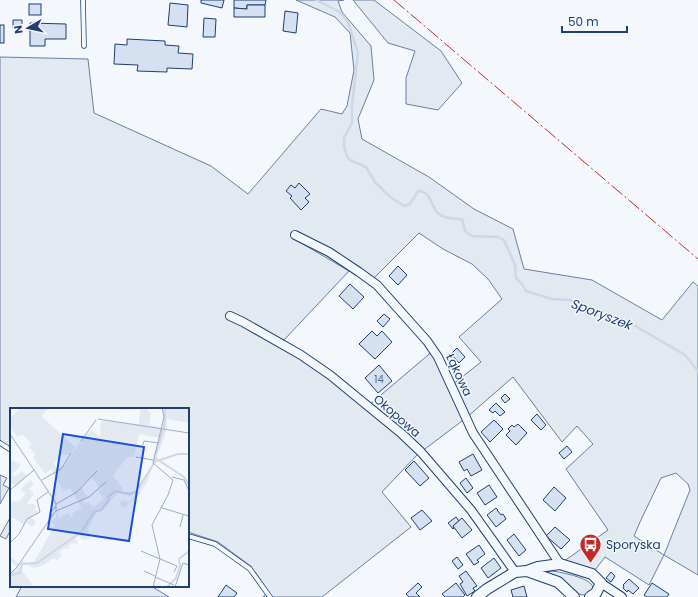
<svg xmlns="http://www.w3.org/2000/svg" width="698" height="597" viewBox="0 0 698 597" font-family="Poppins,sans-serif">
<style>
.green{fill:#e3e9f0;stroke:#687fa3;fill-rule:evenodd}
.parking{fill:#e3e8f0;stroke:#687fa3}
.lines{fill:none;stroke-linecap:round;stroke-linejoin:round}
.stream{stroke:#cfd7e4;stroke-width:2.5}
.building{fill:#d5e0f0;stroke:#1d3f73}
.service-casing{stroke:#1d3f73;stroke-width:5.5}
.minor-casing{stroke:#1d3f73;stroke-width:10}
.tertiary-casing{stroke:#1d3f73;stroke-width:12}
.service{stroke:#f4f7fb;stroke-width:4}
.minor{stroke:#f4f7fb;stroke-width:8}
.tertiary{stroke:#f4f7fb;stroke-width:10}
.power{stroke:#c62828;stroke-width:1;stroke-dasharray:14 3 2 3;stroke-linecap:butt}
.labels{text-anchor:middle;stroke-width:3;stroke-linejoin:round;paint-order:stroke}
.number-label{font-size:10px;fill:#4b6792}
.street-label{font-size:12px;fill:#1d3f73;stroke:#f4f7fb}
.poi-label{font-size:12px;fill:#1d3f73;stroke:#f4f7fb;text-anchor:start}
.water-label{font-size:13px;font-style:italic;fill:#1d3f73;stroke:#f4f7fb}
.inset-river{fill:none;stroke:#cfd7e4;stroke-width:2}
.inset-road{fill:none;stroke:#9eadc5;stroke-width:1}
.view{fill:#1d4ed8;fill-opacity:0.15;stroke:#1d4ed8;stroke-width:2}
.inset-edge{fill:none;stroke:#1d3f73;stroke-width:2}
</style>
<rect width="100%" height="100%" fill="#f4f7fb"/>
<g class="green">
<path d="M296,0h48l-6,1 4,11 29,34 3,34 -16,39 4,20 67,38 45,32 39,20 11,40 68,11 70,40 31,-38 5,4v289l-34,-20 -15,30 -44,-28 -13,17 -32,-10 48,-34 -42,-61 27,-25 -16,-18 -15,16 -49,-65 -47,41 -45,34 -53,-46 66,-56 18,35 29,-23 -22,-25 43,-38 -14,-20 -16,-15 -29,-15 -24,-16 -45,45 -82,-45 -1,4 58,34 -65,69 -54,-24 69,40 28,20 73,61 18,17 -36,38 29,35 -89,70h-59l4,-4 -17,-24 2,-2 -34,-25 -30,-10v-123h-177v39l-11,-7v-384l88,2 6,54 117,53 37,28 73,-85 21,5 5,-8 7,-36 -4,-37 -15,-16zM676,473l12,11 2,6 -26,65 -30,-19 6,-14 21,-44z"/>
<path d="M353,0h21l67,51 21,32 -24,27 -32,-6v-26l9,-27 -27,-8z"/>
<path d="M552,571c9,1 33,6 39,13 2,2 2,3 2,6 -5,4 -8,6 -14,4l-18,-15 -16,-6 1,-1z"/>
<path d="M22,586h129l18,11h-153z"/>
</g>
<g class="parking">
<path d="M0,475l7,3 -4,7 6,3 -9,16z"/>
<path d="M11,516v13l-5,10 -6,-3z"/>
</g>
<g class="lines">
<path class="stream" d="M316,0l22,11 8,8 3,6 9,28 -6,52v18l-8,15v9l3,9 3,4 16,7 9,15 15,15 14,9 6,-2 8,-13c16,2 11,15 21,23 6,5 16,5 23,5l3,12 7,5 26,1 6,3 11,25 1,13 6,6 4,7 26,8 18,1 62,24 53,31 13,16"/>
</g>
<g class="building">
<path d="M201,0h23l-2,8 -21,-5z"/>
<path d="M234,0h32l-1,5h-18v4l-13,-1z"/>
<path d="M170,3l18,2 -1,22 -19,-2z"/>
<rect x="29" y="4" width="12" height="11"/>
<path d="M247,5h18v12h-31v-9l13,1z"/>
<path d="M285,11l13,2 -2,20 -13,-2z"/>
<path d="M204,18l12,1 -1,18h-12z"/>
<path d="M13,20h9v9l-9,-1z"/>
<path d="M30,23l36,1v15h-21v7h-15z"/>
<rect x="0" y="25" width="4" height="18"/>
<path d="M127,39l38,2v4l14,1 -1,7 15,1 -1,15 -25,-1v4l-30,-1 1,-6 -24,-1 1,-20 12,1z"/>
<path d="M299,183l11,11 -5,4 4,4 -8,8 -11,-12 2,-2 -6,-5 5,-6 4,3z"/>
<path d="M398,266l9,9 -9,10 -9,-9z"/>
<path d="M350,284l14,13 -11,12 -14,-13z"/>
<path d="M384,314l6,5 -7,8 -6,-6z"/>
<path d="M372,331l5,5 5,-5 10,11 -17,17 -16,-15z"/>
<path d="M457,348l8,9 -6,6 -8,-9z"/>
<path d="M379,365l13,16 -14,12 -13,-15z"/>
<path d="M505,394l5,5 -5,4 -4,-5z"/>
<path d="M496,403l9,9 -5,4 -5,-5 -2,2 -4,-3z"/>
<path d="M537,414l9,11 -5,5 -10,-10z"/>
<path d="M494,420l9,9 -13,13 -9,-10z"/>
<path d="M518,424l9,9 -11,12 -10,-10 4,-4 -2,-2 4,-4 2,2z"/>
<path d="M567,446l5,6 -8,7 -5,-6z"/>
<path d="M473,454l9,16 -11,6 -4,-7 -3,2 -5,-9z"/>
<path d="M414,461l15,17 -9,8 -15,-16z"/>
<path d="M466,478l7,10 -6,5 -7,-10z"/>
<path d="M489,485l8,12 -12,8 -8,-12z"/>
<path d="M554,487l12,11 -11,13 -12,-11z"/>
<path d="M496,508l2,2h-1l4,5 2,-1 3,5 -10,8 -9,-12z"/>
<path d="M422,510l10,11 -12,9 -9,-12z"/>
<path d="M456,517l3,4 -6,5 1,2 -1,1 -5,-6z"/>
<path d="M462,518l10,12 -10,8 -9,-12z"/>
<path d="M555,527l15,13 -9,9 -15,-13z"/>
<path d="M514,534l12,16 -7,6 -12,-16z"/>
<path d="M479,545l6,9 -8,6 2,2 -5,3 -8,-11z"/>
<path d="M457,557l6,8 -5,4 -6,-8z"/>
<path d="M494,558l7,10 -13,10 -7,-10z"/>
<path d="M466,571l11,15 -4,2 2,3 -8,5 -7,-12 3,-2 -4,-6z"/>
<path d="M611,572l4,4 -4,6 -5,-4z"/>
<path d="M629,579l10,9 -6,6 -5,-4 -1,2 -4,-4 1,-2 -1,-1z"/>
<path d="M418,583l4,4 -6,6 4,4h-11l-3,-3z"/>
<path d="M456,583l9,12 -2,2h-18l-3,-3z"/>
<path d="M652,583l17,11 -2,3h-20l-3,-2z"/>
<path d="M226,585l11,8 -3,4h-16z"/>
<path d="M524,586l3,11h-14l-2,-7z"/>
</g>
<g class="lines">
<defs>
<g id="service">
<path d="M83,0l1,46"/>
<path d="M0,443l11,7"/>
<path d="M188,536l27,8 35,25 20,28"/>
</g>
<g id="minor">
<path d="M295,235l34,17 30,20 18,13 50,56 11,16 35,76 87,131"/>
<path d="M230,316l13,6 58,33 29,20 72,59 19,18 50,58 44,62"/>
<path d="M601,583l21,14"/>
</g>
<g id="tertiary">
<path d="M527,571l31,11 16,15"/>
<path d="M477,597l10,-8 28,-17 12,-1 11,-4 22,-3 32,10 9,9 -5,10 -6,4"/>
</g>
</defs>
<use href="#service" class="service-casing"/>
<use href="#minor" class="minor-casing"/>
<use href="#tertiary" class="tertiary-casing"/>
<use href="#service" class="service"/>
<use href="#minor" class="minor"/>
<use href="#tertiary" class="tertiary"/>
<path class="power" d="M394,0l304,259"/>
</g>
<defs>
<symbol id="bus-pin" viewBox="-11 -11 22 30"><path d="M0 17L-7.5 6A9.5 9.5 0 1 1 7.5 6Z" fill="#c62828" stroke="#f4f7fb"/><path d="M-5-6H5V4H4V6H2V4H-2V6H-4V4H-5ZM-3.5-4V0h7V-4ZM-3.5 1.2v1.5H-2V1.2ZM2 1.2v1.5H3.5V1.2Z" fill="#fff"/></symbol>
</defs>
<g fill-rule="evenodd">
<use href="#bus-pin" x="578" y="532" width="25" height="34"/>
</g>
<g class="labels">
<g class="number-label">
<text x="379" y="383">14</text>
</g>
<g class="street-label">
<text transform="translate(459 375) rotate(65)" y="4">Łąkowa</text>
<text transform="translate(397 416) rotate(41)" y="4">Okopowa</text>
</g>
<g class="poi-label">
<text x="606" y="549">Sporyska</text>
</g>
<g class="water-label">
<text transform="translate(602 314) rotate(21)" y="5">Sporyszek</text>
</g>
</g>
<g transform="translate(10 408)">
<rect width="179" height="179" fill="#f4f7fb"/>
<path d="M10,0h29l-8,8 34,31 -5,8 -8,-1 -8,9 4,7 8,-5 10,-18 15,-17 9,7 1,-16 38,3 1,-15 -20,1 1,-2h27l-1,3 4,1 -2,13 15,3 -1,-20h26v15l-22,-4v10l-13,36 -1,-10 7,-17 -21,-4 -5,23h-7l-14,19 10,12 -1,3 10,3 21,-29 -6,17 -7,12 -17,14 -3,-4 2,-4 7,2 8,-9 -7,3 -12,-3 -16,18 -5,1 -10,18 4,5 -3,4 -5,1 -4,-4 -3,2 2,7 -4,-2 -5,2 -1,4 -3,-1 -6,4 3,4 -5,4 -4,-2 -9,7 -9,3 -13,-5v8l11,14 -23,2v-13l7,-7 -7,-6v-5l9,8 3,-4 4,3 8,-1 21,-37 -4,-3 5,-5v-6l3,7 10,-5 2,4 3,-1 -2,-3 10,-5 -12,-20 -6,3 -13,-22 -6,5 -12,-17 3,-2 -7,-8 3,-3 -10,-10 -5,3 -7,-11v-7zM84,66l-2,4 8,10 3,-2 -4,5 5,8 -11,9 -4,-6 -4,2 -2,-4 5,-2 -7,-11zM0,51l11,6 -9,9 3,3 7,-6 5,5 -11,11 -6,-5zM20,72l4,3 -5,6 5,4 -7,11h7l2,3 -3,3 7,2 -9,5 5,5 -4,5 -6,-5 -2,3 -11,-8 -3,3v-18l10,-1 6,-8 -6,-3z" fill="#e3e9f0" fill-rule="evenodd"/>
<path class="inset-river" d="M154,20l1,-20M146,45l7,-24M145,50l29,19 5,8M147,53l21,-7h11M179,127v14M0,167l10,-2 2,-9 15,-1 44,-31 13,-20 7,-2 8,-10 -1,-3 7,-6 14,3 7,-2 20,-32M157,179l9,-9 4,-12 -1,-7 10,-8"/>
<path class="inset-road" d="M88,11l91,14M0,26l44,66 2,4v7l-4,5 -2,-3 6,-7M71,33l15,-21M133,37l1,-4 15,2M126,49l17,3M162,69l12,3 5,11M32,72l20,-12 9,-15M0,82l24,-20M46,96l21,-12 20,-21M152,100l27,8M46,103l33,-14 17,-15M170,119l3,-12M0,135l9,-9 8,-15 13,-7 -3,-12 12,-9M131,143l36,15 -3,6M134,163l11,5M0,166l7,-7 35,-51M145,169l19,8M143,179l7,-28 -8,-34 16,-30 5,-15 -20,-17 11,-46 -2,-9M165,179l8,-24 6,2"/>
<path class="view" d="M53,26l81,13 -15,94 -81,-12z"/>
<rect width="179" height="179" class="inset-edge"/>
</g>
<g transform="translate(28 28) rotate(261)" stroke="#f4f7fb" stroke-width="3" paint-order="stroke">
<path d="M0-3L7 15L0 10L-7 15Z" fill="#1d3f73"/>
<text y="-6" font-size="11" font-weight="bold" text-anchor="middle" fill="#1d3f73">N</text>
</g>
<path d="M562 26v6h65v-6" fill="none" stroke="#1d3f73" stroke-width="2"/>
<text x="568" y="26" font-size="12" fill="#1d3f73" stroke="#f4f7fb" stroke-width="3" paint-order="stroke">50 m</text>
</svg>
